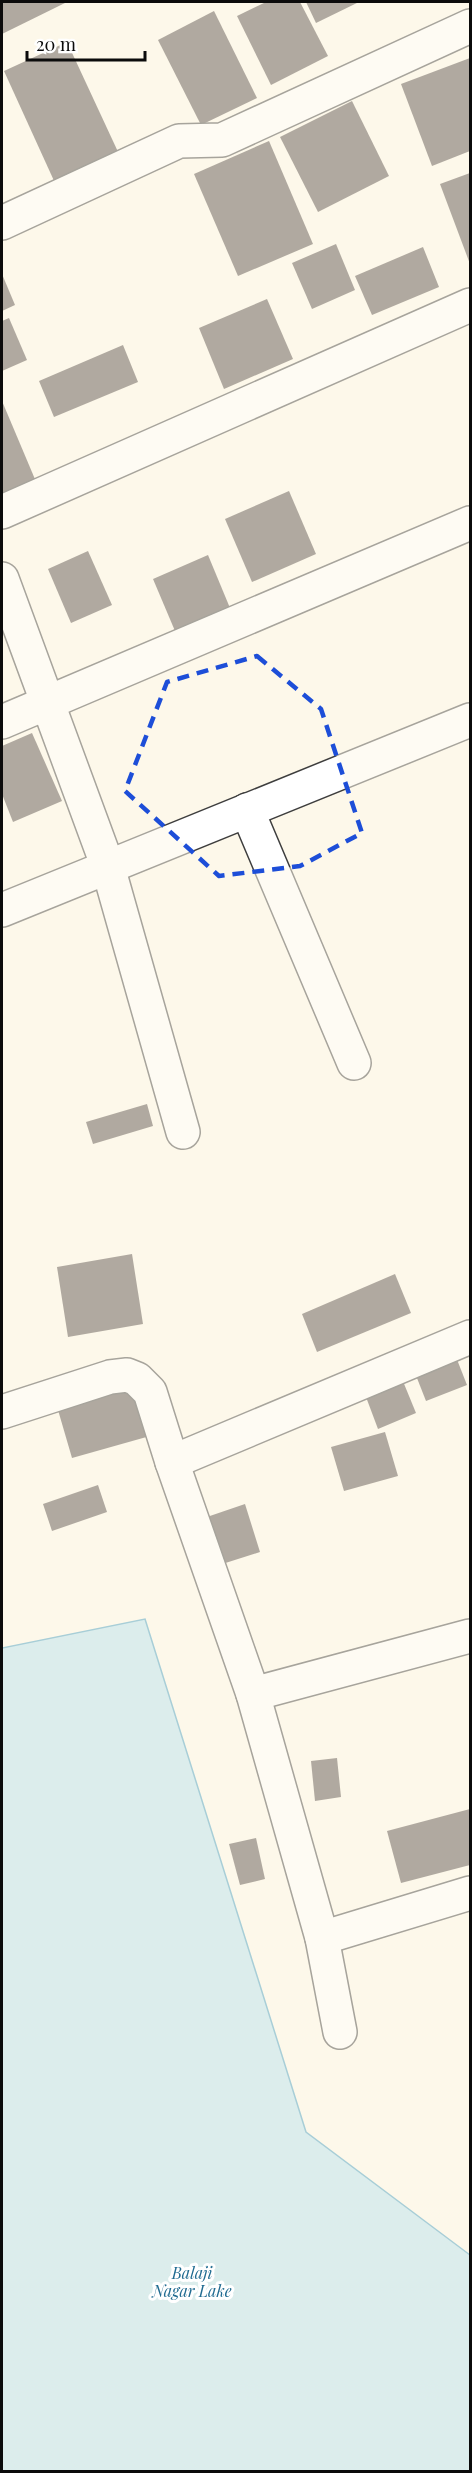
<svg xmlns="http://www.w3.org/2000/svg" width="472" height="2473" viewBox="0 0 472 2473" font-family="'Playfair Display',serif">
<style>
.water{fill:#b3e0f0;stroke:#419bc1;stroke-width:1.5}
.building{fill:#534b48}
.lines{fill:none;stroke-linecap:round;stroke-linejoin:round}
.minor-casing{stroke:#3e3e3e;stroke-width:36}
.minor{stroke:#fff;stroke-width:33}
.marked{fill:none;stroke:#1d4ed8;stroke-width:4.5;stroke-dasharray:12 8;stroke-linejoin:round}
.labels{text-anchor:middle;stroke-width:6;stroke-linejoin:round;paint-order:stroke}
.water-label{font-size:16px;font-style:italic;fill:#206b91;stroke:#fff}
</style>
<rect width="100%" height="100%" fill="#fdf8ea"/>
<path class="water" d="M145,1619l161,513 164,123v216h-468v-823z"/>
<g class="building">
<path d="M2,2h65l-65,32z"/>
<path d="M266,2h34l28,54 -57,29 -34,-69z"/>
<path d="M306,2h53l-43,21z"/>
<path d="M214,11l43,87 -56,27 -43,-85z"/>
<path d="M67,42l52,112 -64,29 -51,-112z"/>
<path d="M470,58v93l-38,15 -31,-82z"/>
<path d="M352,101l37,75 -71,36 -38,-75z"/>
<path d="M269,141l44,103 -75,32 -44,-102z"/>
<path d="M470,173v91l-30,-80z"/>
<path d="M336,244l19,46 -43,19 -20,-46z"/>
<path d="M423,247l16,40 -67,28 -17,-39z"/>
<path d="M2,274l13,31 -13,6z"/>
<path d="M267,299l26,60 -69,30 -25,-61z"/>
<path d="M9,318l18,42 -25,11v-50z"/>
<path d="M123,345l15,37 -84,35 -15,-36z"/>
<path d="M2,401l35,83 -35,15z"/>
<path d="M289,491l27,63 -64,28 -27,-63z"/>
<path d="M88,551l24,54 -41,18 -23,-54z"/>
<path d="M208,555l22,53 -55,23 -22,-52z"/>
<path d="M32,733l30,68 -49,21 -11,-28v-48z"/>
<path d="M147,1104l6,22 -60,18 -7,-22z"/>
<path d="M132,1254l11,70 -75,13 -11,-70z"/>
<path d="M395,1274l16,39 -94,39 -15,-38z"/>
<path d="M456,1357l11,28 -41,16 -11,-28z"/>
<path d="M400,1374l16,39 -38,16 -15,-40z"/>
<path d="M136,1387l14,49 -78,22 -14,-48z"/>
<path d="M385,1432l13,44 -54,15 -13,-44z"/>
<path d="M98,1485l9,27 -55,19 -9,-27z"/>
<path d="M245,1504l15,48 -44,14 -15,-47z"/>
<path d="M337,1758l4,39 -26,4 -4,-40z"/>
<path d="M470,1809v56l-69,18 -14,-52z"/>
<path d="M256,1838l9,41 -25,6 -11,-41z"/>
</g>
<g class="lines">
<defs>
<g id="minor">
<path d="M2,223l177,-82 43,-1 248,-114"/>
<path d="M2,512l468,-207"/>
<path d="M2,579l106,288 75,265"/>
<path d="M2,722l468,-199"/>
<path d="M247,810l107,253"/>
<path d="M2,910l468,-190"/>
<path d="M2,1412l108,-35 17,-2 10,4 13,13 22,70 81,232 69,244 18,94"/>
<path d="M172,1462l298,-125"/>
<path d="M253,1694l217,-58"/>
<path d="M322,1938l148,-45"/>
</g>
</defs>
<use href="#minor" class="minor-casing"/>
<use href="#minor" class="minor"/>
</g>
<path d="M0 0H472V2473H0ZM257,656l64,53 41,124 -62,33 -81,10 -94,-85 42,-109z" fill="#fdf8ea" fill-opacity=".55" fill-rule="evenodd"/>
<path class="marked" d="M257,656l64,53 41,124 -62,33 -81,10 -94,-85 42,-109z"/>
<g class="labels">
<g class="water-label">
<text x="192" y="2279">Balaji<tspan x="192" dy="18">Nagar Lake</tspan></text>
</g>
</g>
<rect width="472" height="2473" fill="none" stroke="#0b0b0b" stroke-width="6"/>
<path d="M27 51v9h118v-9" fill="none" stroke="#0b0b0b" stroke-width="3"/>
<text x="36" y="51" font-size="18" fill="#0b0b0b" stroke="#ffffff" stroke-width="4.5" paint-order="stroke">20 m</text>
</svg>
